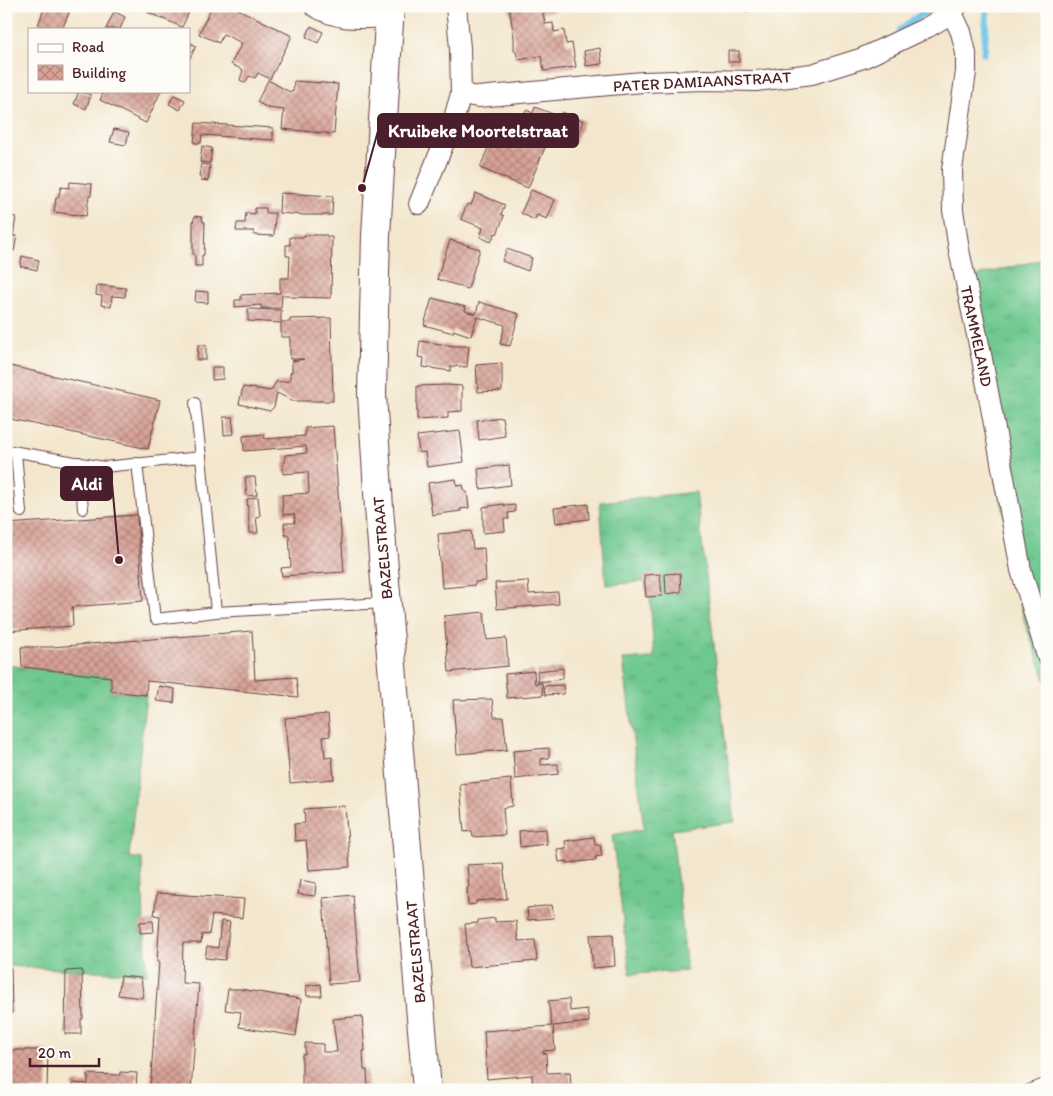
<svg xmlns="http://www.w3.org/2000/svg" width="1053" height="1096" viewBox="0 0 1053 1096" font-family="Itim,sans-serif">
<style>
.grass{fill:url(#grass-tufts);stroke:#5c745d}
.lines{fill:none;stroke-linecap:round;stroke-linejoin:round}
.stream{stroke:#6ac5e8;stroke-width:7}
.building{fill:url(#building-cross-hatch)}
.lane-casing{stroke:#633d43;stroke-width:12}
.street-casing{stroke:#633d43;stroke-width:22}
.secondary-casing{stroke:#633d43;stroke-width:30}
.lane{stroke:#fff;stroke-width:10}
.street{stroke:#fff;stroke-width:20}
.secondary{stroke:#fff;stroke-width:28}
.labels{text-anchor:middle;stroke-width:4;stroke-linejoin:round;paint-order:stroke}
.street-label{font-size:16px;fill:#4a1f2b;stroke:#fdfcf7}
.leader{fill:none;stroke:#4a1f2b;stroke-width:2}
.callout-dot{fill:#4a1f2b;stroke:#fdfcf7;stroke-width:2}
.callout{fill:#4a1f2b;stroke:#4a1f2b;stroke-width:2}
.callout-label{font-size:18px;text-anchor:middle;font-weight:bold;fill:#fff}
</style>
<defs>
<pattern id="grass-tufts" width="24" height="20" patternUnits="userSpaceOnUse" patternTransform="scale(1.25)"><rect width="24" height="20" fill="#6ec88f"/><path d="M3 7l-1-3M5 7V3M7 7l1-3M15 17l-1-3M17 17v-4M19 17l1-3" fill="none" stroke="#61ab7c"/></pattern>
<pattern id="building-cross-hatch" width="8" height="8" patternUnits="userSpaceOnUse" patternTransform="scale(1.25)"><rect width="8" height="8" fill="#d8a297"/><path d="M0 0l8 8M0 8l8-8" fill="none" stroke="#b1837b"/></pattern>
</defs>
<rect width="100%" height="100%" fill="#fdfcf7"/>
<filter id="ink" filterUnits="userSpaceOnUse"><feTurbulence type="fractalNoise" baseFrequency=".02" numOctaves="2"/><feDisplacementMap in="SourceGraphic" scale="10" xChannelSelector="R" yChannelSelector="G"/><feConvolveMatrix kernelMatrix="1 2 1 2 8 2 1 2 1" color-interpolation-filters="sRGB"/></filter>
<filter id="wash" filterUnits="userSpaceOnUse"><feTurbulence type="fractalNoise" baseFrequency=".0096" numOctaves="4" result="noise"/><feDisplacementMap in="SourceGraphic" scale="20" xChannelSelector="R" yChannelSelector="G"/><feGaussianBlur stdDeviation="1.12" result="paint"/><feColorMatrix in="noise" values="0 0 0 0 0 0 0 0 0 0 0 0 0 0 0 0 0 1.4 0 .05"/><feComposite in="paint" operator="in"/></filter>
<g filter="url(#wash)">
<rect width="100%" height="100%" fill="#f3e6cc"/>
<g class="grass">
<path d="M1047,258v427l-23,-65 -30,-158 -22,-185z"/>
<path d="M696,492l39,330 -63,8 15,141 -57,3 -18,-139 32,-6 -21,-170 31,-1 -5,-77 -43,4 -6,-83z"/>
<path d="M6,665l105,12v14l35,4 -17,162 13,2 2,63 -4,1v10h5l2,41 -141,-8z"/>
</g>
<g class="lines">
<g class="stream">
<path d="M900,30l32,-24"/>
<path d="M984,53l3,-47"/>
</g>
</g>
<g id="blocks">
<g class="building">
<path d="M45,6h27l-10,23h-14l-10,-4z"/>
<path d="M102,6h16l-3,6 10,5 -5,12h-14l8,-17z"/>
<path d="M150,6h42l-10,21 -35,-15z"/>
<path d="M212,6h20l60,30 -22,43 -12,-6 -3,5 -6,-2 -4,7 -5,-3 3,-10 -12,-6 11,-21 -19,-9 -4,9 -20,-9z"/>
<path d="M509,6h50l1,4 -17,3 2,11 8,-1 1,9 10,-2 2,14 6,-1 4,24 -32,4 -3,-15 -23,4 -2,-9 -2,-1v-12z"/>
<path d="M729,6h40v1l-25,5v-4l-14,2z"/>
<path d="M311,26l12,6 -5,11 -12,-6z"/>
<path d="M189,42l7,4 -7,14z"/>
<path d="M600,48l2,16 -16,2 -2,-15z"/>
<rect x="728" y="51" width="11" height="11"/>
<path d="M268,80l20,11 5,1 1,-11 44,3 -4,50 -52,-5 2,-19 -16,-2 -11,-6z"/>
<path d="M79,91l12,4 -5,14 -12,-5z"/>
<path d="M104,91h57l-15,32 -46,-23z"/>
<path d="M174,95l11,5 -5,10 -11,-6z"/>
<path d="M535,107l23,9 -30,72 -48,-20 10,-25 4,2 9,-20 11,-8 8,3 4,-10 7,3z"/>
<path d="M562,112l22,9 -9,22 -22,-9z"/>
<path d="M196,123l77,5v12l-71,-5 -1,8h-7z"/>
<path d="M114,129l15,3 -3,13 -16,-3z"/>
<path d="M202,146l10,2 -2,15 -10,-1z"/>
<path d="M201,164l9,1 -2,16 -7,-1v-4h-2z"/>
<path d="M70,182l22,2 -1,12h-2l-3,20 -32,-4 2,-14h2l3,-11 8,1z"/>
<path d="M531,190l24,10 -8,19 -10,-4 -3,5 -13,-7z"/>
<path d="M280,193l53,3 -1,19h-28l-25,-2z"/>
<path d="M476,193l29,12 -4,9 3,2 -7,18 -2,-1 -4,9 -11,-5 3,-9 -22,-9 6,-15 4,1z"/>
<path d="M255,208h11v5h9l-1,23 -20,-1v-4h-18l1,-8h8l1,-10 9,1z"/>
<path d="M6,215l10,2 -3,19h4l-3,15 -8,-1z"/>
<path d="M195,216l7,1 1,5h2l-1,33h-2v11h-7v-11l-2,-1v-32z"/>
<path d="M304,235h23v2h5l-1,61 -41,-1v-2h-8l-1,13h-20v-3l-26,2v-7h6v-5l39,-2v-15h9l1,-22h-4v-11h4v-8h14z"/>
<path d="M450,240l30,9 -12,40 -31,-10z"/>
<path d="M507,249l25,9 -4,13 -26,-10z"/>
<path d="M22,256l17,4 -2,10 -17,-4z"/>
<path d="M97,285l29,3 -1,9 -13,-1 -1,11 -10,-2 1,-9 -6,-1z"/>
<path d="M196,291l12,1v11l-13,-1z"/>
<path d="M432,298l34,9 -1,4 11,3 3,-12 40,12 -9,32 -10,-2 5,-19 -28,-8 -6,19 -18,-6v3l-29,-8z"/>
<path d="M248,309l33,1v12h9v-3l41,-1 2,83h-42v-1l-14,-7 -3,14 -4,4 -31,-7 4,-17 28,4 5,-9 14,-1v-8l2,-1v-11l12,-2h-14v-22h-9v-14l-33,-2z"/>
<path d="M420,341l34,5h15l-2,21 -16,-1v5l-28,-4 1,-9 -6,-1z"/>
<path d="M198,345h8v15h-9z"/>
<path d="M502,363v28l-24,1 -2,-27z"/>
<path d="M6,365l154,35 -12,49 -142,-31z"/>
<path d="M212,367h11v12l-11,1z"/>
<path d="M447,385l15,1v25l-14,1v6l-31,2v-34z"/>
<path d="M223,417h9l2,17 -10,1z"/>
<path d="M502,417l3,19 -26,4 -2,-20z"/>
<path d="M333,426l11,146 -62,4 -1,-8 10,-1 -2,-32h-4l-1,-12h11l-1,-9 -11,1 -1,-20 27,-2 -1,-21 -25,2v-10l2,-1v-8l22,-2 -1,-7 -62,5 -1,-15 21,-2 1,5 40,-3v-8z"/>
<path d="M460,431l4,31 -37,5 -2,-15 -6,1 -2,-17z"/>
<path d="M509,465l2,20 -31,4 -2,-20z"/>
<path d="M245,477h10l2,18 -10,1z"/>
<path d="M456,479l1,7 6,-1 2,7h2l2,16 -9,1 1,2 -29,4 -4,-32z"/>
<path d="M258,497l2,19 -4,1 2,16h-8l-3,-34z"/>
<path d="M504,504v2l11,-1v7l-7,1 1,6h-5l1,12 -22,2v-26z"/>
<path d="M588,504l1,15 -33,4 -2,-15z"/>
<path d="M137,515l6,86 -71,6 1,19 -67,5v-107z"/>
<path d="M471,531l2,18 11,-1 2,33 -11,1v3l-33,3 -4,-54z"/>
<path d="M680,573l1,19 -15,2 -1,-20z"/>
<path d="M660,574l2,22 -16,1 -2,-22z"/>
<path d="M528,581l1,13 29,-2 1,12 -62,5 -2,-26z"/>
<path d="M484,612l3,28 19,-2 2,28 -59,6 -5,-56z"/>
<path d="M252,631l3,49 41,-3 2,20 -151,-16 -1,14 -35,-4v-14l-89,-10 -1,-20h31z"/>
<path d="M563,668v11l-25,3 -1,-11z"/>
<path d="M534,671l1,13 7,-1 1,12 -36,3 -2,-24z"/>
<path d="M563,685l1,9 -19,1 -1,-9z"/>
<path d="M159,686l16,3 -1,14 -18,-2z"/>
<path d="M492,699l2,18h9l4,33 -50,4 -4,-54z"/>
<path d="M328,714l2,22 -7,1 2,21 7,-1 2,22 -44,4 -5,-65z"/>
<path d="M549,748v10l-8,1v6l17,-1v10l-43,5 -2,-28z"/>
<path d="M511,779l2,27 -10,2 2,27 -32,2 -1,-6 -8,1 -4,-48z"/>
<path d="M345,806l5,61 -41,3 -3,-30 -11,1 -1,-17 11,-1 -1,-14z"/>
<path d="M546,829l1,15 -27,3 -1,-16z"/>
<path d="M594,837l1,8h5l2,11 -7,1 1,3 -28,3 -1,-2 -8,1 -2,-13 9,-1 -1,-7z"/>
<path d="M503,863l4,36 -31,2v3l-8,1 -1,-17 2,-1 -2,-22z"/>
<path d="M300,880l16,3 -1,13 -17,-2z"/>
<path d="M157,893l87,6 -2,19 -30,-3 -3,20 -7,-1 -1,9h-18l-1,40 17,1 -8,106h-41l9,-128h-2l3,-46 -6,-1z"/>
<path d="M353,895l7,87 -31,2 -6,-86z"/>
<path d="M552,905l2,13 -26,2 -1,-12z"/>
<path d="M495,918v4l21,-1 2,20 17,-1 2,21 -68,6 -4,-43 13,-1v-3z"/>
<path d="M153,921l1,11 -14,1v-11z"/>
<path d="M221,921l9,1 -5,38 -20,-2 2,-12 11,2z"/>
<path d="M613,934l2,32 -22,2 -3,-33z"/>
<path d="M6,968h5l1,45h-6z"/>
<path d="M82,970l1,49h-2v15h-16l1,-63z"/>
<path d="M121,976l20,2 2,15 -1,5 -24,-3z"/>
<path d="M321,984l1,12h-15l-1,-10z"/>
<path d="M228,989h12l61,10 -5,37 -57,-9 2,-15 -16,-2z"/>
<path d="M569,999l1,12 17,-2 2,13 -36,4 2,24 -12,1v3l3,-1 1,20 23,-1 1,14h-5v4l-33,-1 -1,-14 -45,4 -3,-48 68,-5 -4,-25z"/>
<path d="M362,1016l3,35h-2l1,19h3l1,19 -66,1v-36h3v-11l18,1v8h14l-4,-33z"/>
<path d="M6,1050h42l-1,40h-41z"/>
<path d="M120,1072l17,1 -1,17h-63v-7l15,1v-10l32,1z"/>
<path d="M578,1086v4h-11l-1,-3z"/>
</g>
</g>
</g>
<g filter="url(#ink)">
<use href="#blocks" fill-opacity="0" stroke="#633d43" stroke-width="1"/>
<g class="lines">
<defs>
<g id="lane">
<path d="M195,403l6,54"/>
<path d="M6,450l98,17 97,-10 15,155 170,-9"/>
<path d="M16,452l5,60"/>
<path d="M79,462l4,47"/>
<path d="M137,463l18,156 61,-7"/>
<path d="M1029,1090l18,-7"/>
</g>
<g id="street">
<path d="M314,6c26,16 47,12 76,11"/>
<path d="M952,13l9,19 5,21v19l-14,98 1,40 6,40 23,109 39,211 26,86"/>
<path d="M461,94l17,3 165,-15 62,-2 51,1 56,-7 51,-16 65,-31 24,-14 5,-7"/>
<path d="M419,204l35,-86 7,-24 -1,-46 -4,-42"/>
</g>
<path id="secondary" d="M390,6l-14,229 -4,159 7,114 48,582"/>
</defs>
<use href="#lane" class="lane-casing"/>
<use href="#street" class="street-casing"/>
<use href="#secondary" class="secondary-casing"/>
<use href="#lane" class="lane"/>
<use href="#street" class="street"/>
<use href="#secondary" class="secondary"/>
</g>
</g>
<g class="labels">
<g class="street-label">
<text transform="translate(702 81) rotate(-3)" y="6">PATER DAMIAANSTRAAT</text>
<text transform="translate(977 336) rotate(78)" y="6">TRAMMELAND</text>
<text transform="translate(382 548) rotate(-95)" y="6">BAZELSTRAAT</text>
<text transform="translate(415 952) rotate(-95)" y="6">BAZELSTRAAT</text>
</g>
</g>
<path class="leader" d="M362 188L378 131M119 560L112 483"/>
<g class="callout-dot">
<circle cx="362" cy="188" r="5"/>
<circle cx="119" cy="560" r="5"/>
</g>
<g class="callout">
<rect x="378" y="114" width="200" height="33" rx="5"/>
<rect x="61" y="467" width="51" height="33" rx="5"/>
</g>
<g class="callout-label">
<text x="478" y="137">Kruibeke Moortelstraat</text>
<text x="87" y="490">Aldi</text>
</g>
<rect width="1053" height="1096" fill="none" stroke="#fdfcf7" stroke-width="25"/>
<rect x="28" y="28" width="162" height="65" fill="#fdfcf7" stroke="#b5a4a5"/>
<rect x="38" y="44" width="25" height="8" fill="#ffffff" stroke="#b5a4a5"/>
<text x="72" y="52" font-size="15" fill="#4a1f2b">Road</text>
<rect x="38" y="65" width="25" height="15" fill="url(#building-cross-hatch)" stroke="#b5a4a5"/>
<text x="72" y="78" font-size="15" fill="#4a1f2b">Building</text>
<path d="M30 1058v8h69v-8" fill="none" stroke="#4a1f2b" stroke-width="2.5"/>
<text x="38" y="1058" font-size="15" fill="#4a1f2b" stroke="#fdfcf7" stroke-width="4" paint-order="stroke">20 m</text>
</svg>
